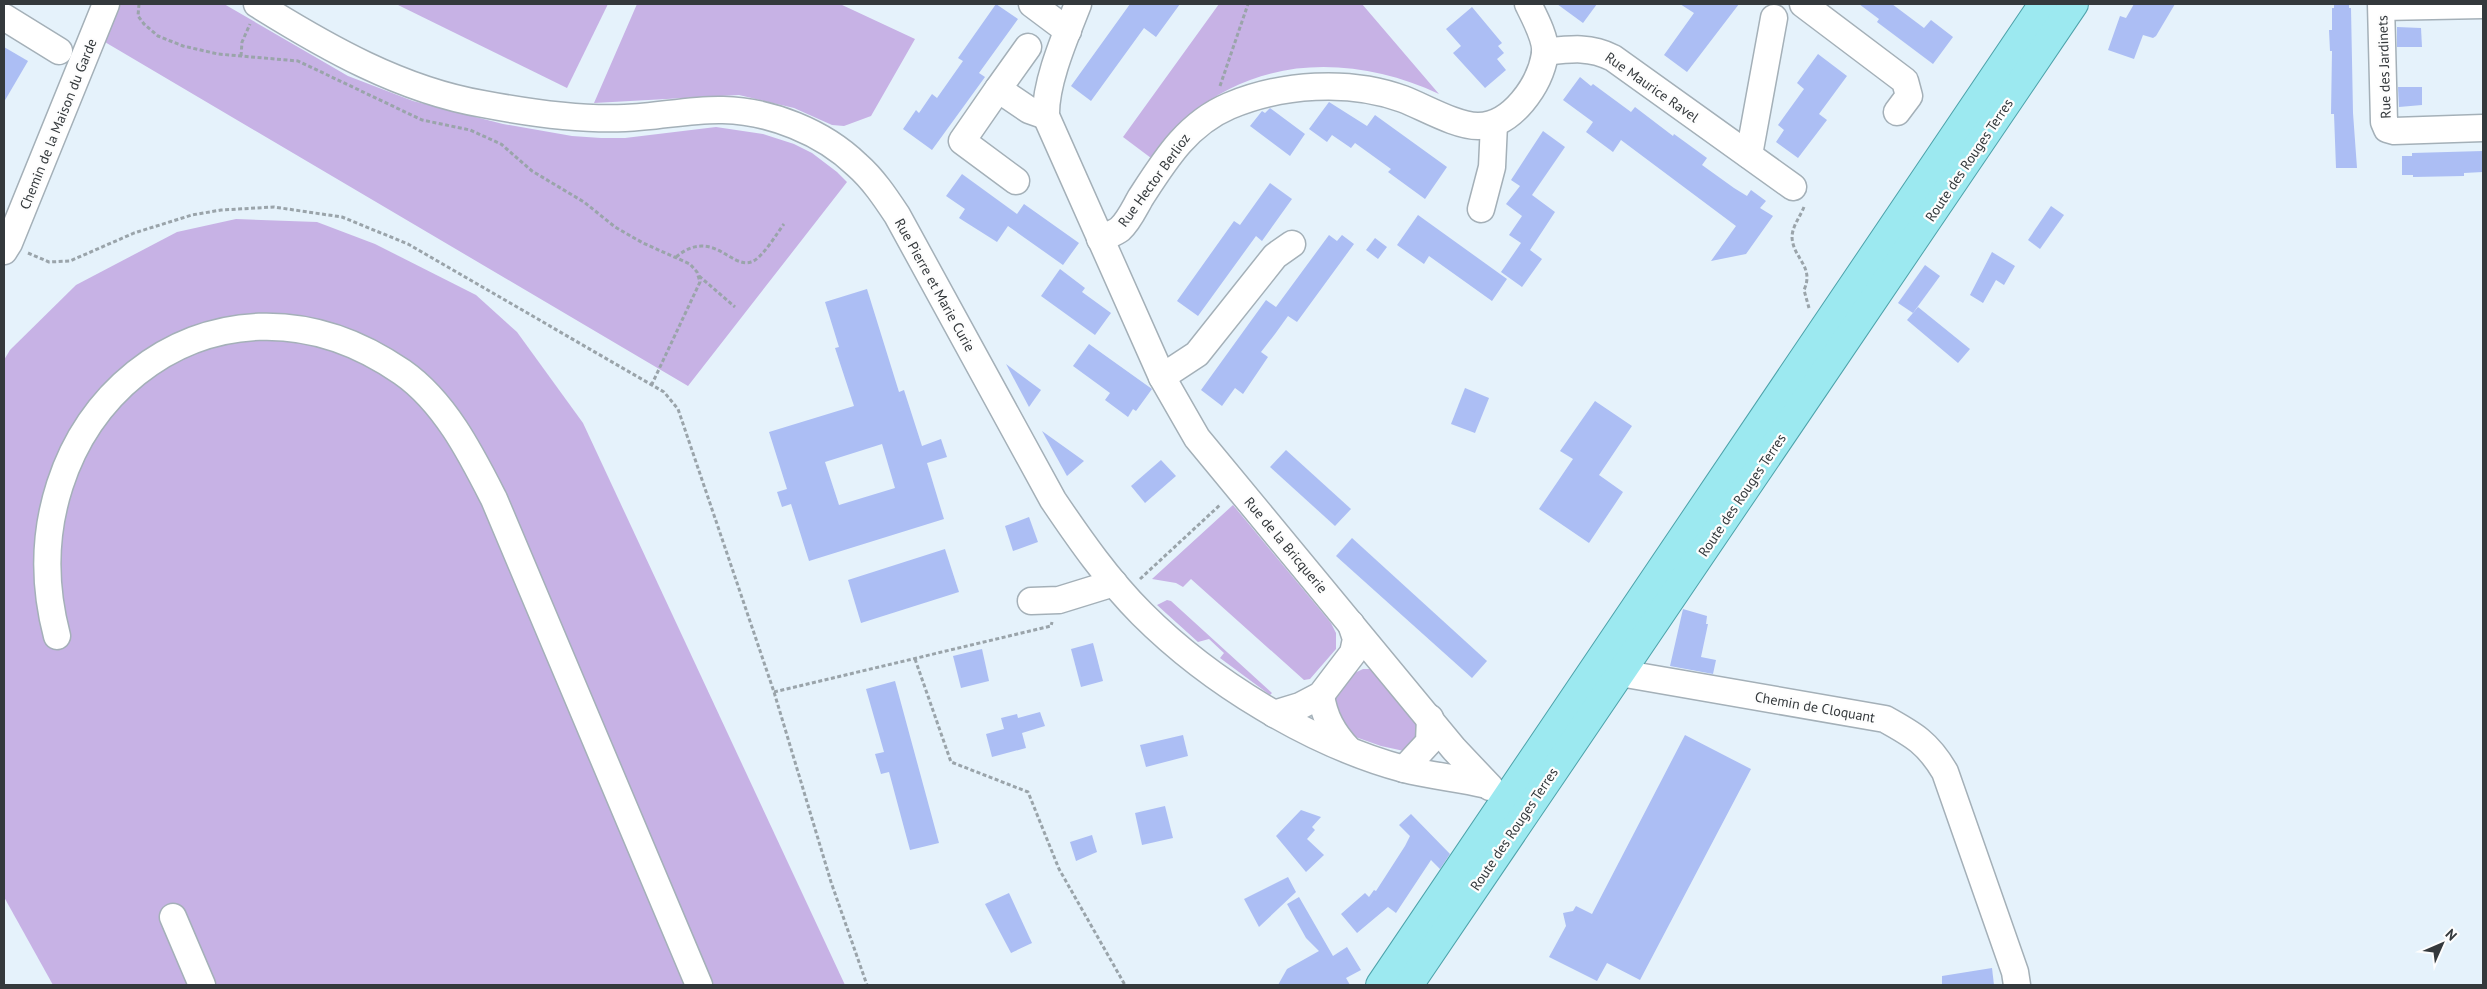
<svg xmlns="http://www.w3.org/2000/svg" width="2487" height="989" viewBox="0 0 2487 989" font-family="'PT Sans',sans-serif">
<style>
.green{fill:#c7b2e5}
.building{fill:#acbef4;fill-rule:evenodd}
.lines{fill:none;stroke-linecap:round;stroke-linejoin:round}
.minor-casing{stroke:#a4b0b8;stroke-width:29}
.major-casing{stroke:#4da2aa;stroke-width:30}
.path{stroke:#9aa4aa;stroke-width:3;stroke-dasharray:4 2.5;stroke-linecap:butt}
.minor{stroke:#fff;stroke-width:26}
.major{stroke:#9ce9f0;stroke-width:28}
.labels{text-anchor:middle;stroke-width:4.5;stroke-linejoin:round;paint-order:stroke}
.street-label{font-size:14px;fill:#34393c;stroke:#fdfdfd}
</style>
<rect width="100%" height="100%" fill="#e5f2fb"/>
<g class="green">
<path d="M113,4h111l124,72 65,25 90,23 69,12 29,2h24l91,-11 47,7 31,10 18,9 25,19 10,10 -159,204 -595,-351z"/>
<path d="M396,4h212l-41,84z"/>
<path d="M637,4h203l75,35 -44,77 -27,10 -12,-1 -38,-17 -55,-13 -145,8z"/>
<path d="M1219,4h143l77,90c-82,-38 -178,-40 -250,22 -14,12 -26,27 -38,42l-28,-21z"/>
<path d="M236,219l81,3 58,22 101,51 41,37 66,91 262,562h-792l-49,-88v-537l6,-10 66,-65 101,-53z"/>
<path d="M1233,505l98,118 5,10v16l-26,30 -6,1 -113,-101 -8,8 -7,-4 -24,-4z"/>
<path d="M1167,600l4,1 101,92 -2,2 -50,-37 4,-5 -15,-14 -11,3 -41,-37z"/>
<path d="M1363,669h9l44,47 5,18 -17,17 -23,-5 -34,-12 -17,-41 16,-16z"/>
</g>
<g class="building">
<path d="M996,4l22,15 -39,54 6,4 -53,73 -29,-21 13,-19 3,3 13,-19 5,4 26,-37 -5,-3z"/>
<path d="M1130,4h50l-24,33 -12,-9 -53,73 -20,-15z"/>
<path d="M1557,4h40l-14,19z"/>
<path d="M1680,4h59l-52,68 -23,-17 30,-42z"/>
<path d="M1859,4h33l32,24 7,-8 22,17 -20,27 -56,-42 2,-3z"/>
<path d="M2134,4h41l-19,32 -3,2 -10,-3 -9,24 -26,-9 12,-34 6,2z"/>
<path d="M2334,4h15v4h2l2,105 4,55h-21l-2,-54h-3l1,-63h-2l-1,-21h3v-22h2z"/>
<path d="M1472,7l30,36 -4,3 6,7 -7,6 9,11 -21,18 -32,-35 8,-7 -15,-17z"/>
<path d="M2397,27l24,1 1,19h-25z"/>
<path d="M4,47l24,14 -24,41z"/>
<path d="M1818,54l29,22 -28,38 8,6 -29,38 -22,-16 8,-12 -6,-5 26,-36 -7,-6z"/>
<path d="M1580,77l11,9 2,-2 38,28 4,-5 38,29 1,-2 33,24 -5,7 32,23 13,8 4,-6 15,11 -6,7 13,8 -27,38 -35,7 25,-35 -115,-86 -8,12 -27,-20 7,-10 -30,-22z"/>
<path d="M2398,87h24v18l-23,2z"/>
<path d="M1329,102l38,24 8,-11 72,52 -22,32 -37,-27 3,-3 -36,-26 -4,5 -19,-13 -5,7 -18,-13z"/>
<path d="M1270,108l35,26 -15,22 -40,-30 12,-15 3,2z"/>
<path d="M1543,131l22,16 -33,48 23,17 -25,38 12,9 -20,28 -21,-15 20,-29 -12,-8 13,-19 -16,-12 14,-18 -9,-6z"/>
<path d="M2483,151v21l-19,1v3l-51,1v-2h-11v-19h10v-3z"/>
<path d="M962,174l55,40 7,-10 55,39 -16,22 -55,-39 -11,16 -38,-24 6,-9 -19,-13z"/>
<path d="M1270,183l22,16 -30,42 -6,-5 -58,80 -21,-15 57,-80 6,4z"/>
<path d="M2051,206l13,9 -24,34 -12,-9z"/>
<path d="M1418,215l89,64 -15,22 -63,-45 -5,8 -27,-19z"/>
<path d="M1329,235l8,6 5,-6 12,9 -57,78 -9,-6 -13,18 -14,18 7,5 -25,37 -8,-6 -13,18 -21,-16 65,-90 10,7z"/>
<path d="M1375,238l12,9 -9,12 -12,-9z"/>
<path d="M1992,252l23,14 -11,19 -8,-5 -13,23 -13,-8z"/>
<path d="M1925,265l15,11 -27,37 -15,-10z"/>
<path d="M1060,269l25,19 -3,4 29,21 -16,22 -54,-39z"/>
<path d="M867,289l32,103 5,-2 18,56 19,-7 6,18 -20,6 17,56 -135,42 -18,-57 -9,3 -5,-15 10,-3 -18,-57 85,-26 -19,-58 4,-1 -14,-45zM882,444l13,44 -56,17 -14,-43z"/>
<path d="M1918,307l52,42 -12,14 -51,-43z"/>
<path d="M1089,344l63,45 -16,22 -3,-2 -5,8 -23,-17 5,-7 -37,-27z"/>
<path d="M1006,364l35,26 -12,17z"/>
<path d="M1465,388l24,10 -14,35 -24,-9z"/>
<path d="M1595,401l37,25 -33,49 24,17 -34,51 -50,-34 34,-50 -13,-8z"/>
<path d="M1042,431l42,30 -17,15z"/>
<path d="M1286,450l65,59 -16,17 -65,-59z"/>
<path d="M1161,460l15,16 -31,27 -14,-17z"/>
<path d="M1029,517l9,25 -25,9 -8,-25z"/>
<path d="M1352,538l135,123 -15,17 -136,-122z"/>
<path d="M945,549l14,43 -98,31 -13,-43z"/>
<path d="M1683,609l24,7 -1,8h2l-7,33 15,3 -3,14 -43,-8z"/>
<path d="M1093,643l10,38 -22,6 -10,-38z"/>
<path d="M982,649l7,32 -28,7 -8,-32z"/>
<path d="M895,681l44,162 -29,7 -21,-78 -8,2 -6,-20 9,-2 -18,-63z"/>
<path d="M1040,712l5,14 -23,7 4,15 -34,9 -6,-23 18,-5 -3,-11 16,-4 1,4z"/>
<path d="M1183,735l5,21 -42,11 -6,-22z"/>
<path d="M1685,735l66,34 -111,211 -33,-17 -10,18 -48,-24 17,-31 -3,-13 10,-2 3,-5 16,8z"/>
<path d="M1165,806l8,32 -31,7 -7,-32z"/>
<path d="M1301,810l20,7 -9,10 3,3 -8,9 17,16 -18,17 -30,-36z"/>
<path d="M1411,814l39,40 -10,15 -9,-9 -35,53 -8,-6 -31,26 -16,-19 24,-21 4,4 5,-7 2,1 29,-45 5,-10 -11,-11z"/>
<path d="M1092,835l5,17 -21,9 -6,-19z"/>
<path d="M1288,877l8,15 -37,35 -15,-28z"/>
<path d="M1009,893l23,50 -21,10 -26,-49z"/>
<path d="M1299,897l34,59 14,-9 14,23 -15,8 4,7h-72l9,-16 32,-18 -13,-13 -19,-34z"/>
<path d="M1992,968l2,17h-52v-9z"/>
</g>
<g class="lines">
<defs>
<g id="minor">
<path d="M257,4c69,43 144,86 226,100 42,8 100,16 142,14 33,-1 66,-9 98,-8 47,1 100,22 134,55 16,14 28,32 40,50l156,285c27,40 55,80 89,114 68,68 169,130 262,155 27,7 55,9 83,16"/>
<path d="M1032,4l36,27"/>
<path d="M1078,4c-12,31 -33,78 -32,112l116,261 35,61 257,311 36,38"/>
<path d="M1803,4l102,77 4,15 -12,16"/>
<path d="M2381,4l3,118 3,7 7,2 89,-3"/>
<path d="M2382,7l101,-2"/>
<path d="M4,17l55,34"/>
<path d="M1028,47l-30,42 31,21 17,6"/>
<path d="M1545,52c25,-3 45,-6 68,6l180,129"/>
<path d="M998,89l-36,52 54,40"/>
<path d="M1749,155l25,-137"/>
<path d="M1481,209l11,-42 2,-43"/>
<path d="M1100,239c6,-3 15,-6 20,-10 9,-8 15,-22 21,-32 24,-37 46,-73 88,-91 52,-22 120,-27 174,-7 21,8 53,27 75,27 34,0 62,-41 67,-72 2,-14 -11,-38 -17,-50"/>
<path d="M4,251l5,-8 97,-239"/>
<path d="M1162,377l35,-23 78,-98 17,-12"/>
<path d="M1031,601l28,-1 55,-17"/>
<path d="M57,636c-57,-216 153,-397 345,-264 43,30 69,82 92,127l205,486"/>
<path d="M1620,673l265,46c29,16 43,24 60,53l70,200 2,13"/>
<path d="M1321,695c3,22 12,38 27,54"/>
<path d="M1274,714l26,-8 21,-11 32,-42 3,-14 -5,-15"/>
<path d="M1404,769l25,-27 1,-24"/>
<path d="M173,917l29,68"/>
</g>
<g id="major">
<path d="M1380,985l663,-981"/>
<path d="M1409,985l665,-981"/>
</g>
</defs>
<use href="#minor" class="minor-casing"/>
<use href="#major" class="major-casing"/>
<g class="path">
<path d="M139,4l-1,12 6,8 14,12 25,10 35,8 80,7 124,59 48,10 31,14 31,27 52,31 31,25 28,16 47,21 7,8 3,10 -48,102"/>
<path d="M241,56l1,-14 8,-18"/>
<path d="M1220,86l28,-82"/>
<path d="M1804,207c-4,10 -11,18 -12,29 0,22 23,30 12,54l5,18"/>
<path d="M28,253l21,9 21,-1 64,-28 58,-18 29,-5 53,-3 68,10 66,27 256,148 14,17 96,283 57,190 36,103"/>
<path d="M676,257c36,-30 55,12 75,5 11,-3 26,-29 33,-38"/>
<path d="M699,276l36,31"/>
<path d="M1140,579l81,-75"/>
<path d="M915,659l36,103 77,30 31,77 66,116"/>
<path d="M774,692l277,-66 1,-4"/>
</g>
<use href="#minor" class="minor"/>
<use href="#major" class="major"/>
</g>
<g class="labels">
<g class="street-label">
<text transform="translate(2384 67) rotate(-92)" y="5">Rue des Jardinets</text>
<text transform="translate(1652 87) rotate(35)" y="5">Rue Maurice Ravel</text>
<text transform="translate(58 124) rotate(-68)" y="5">Chemin de la Maison du Garde</text>
<text transform="translate(1969 160) rotate(-56)" y="5">Route des Rouges Terres</text>
<text transform="translate(1154 180) rotate(-54)" y="5">Rue Hector Berlioz</text>
<text transform="translate(935 285) rotate(61)" y="5">Rue Pierre et Marie Curie</text>
<text transform="translate(1742 495) rotate(-56)" y="5">Route des Rouges Terres</text>
<text transform="translate(1286 545) rotate(50)" y="5">Rue de la Bricquerie</text>
<text transform="translate(1815 707) rotate(10)" y="5">Chemin de Cloquant</text>
<text transform="translate(1514 829) rotate(-56)" y="5">Route des Rouges Terres</text>
</g>
</g>
<rect width="2487" height="989" fill="none" stroke="#34393c" stroke-width="10"/>
<g transform="translate(2442 944) rotate(45)" stroke="#fdfdfd" stroke-width="4" paint-order="stroke">
<path d="M0-4L9 19L0 12L-9 19Z" fill="#34393c"/>
<text y="-8" font-size="14" font-weight="bold" text-anchor="middle" fill="#34393c">N</text>
</g>
</svg>
